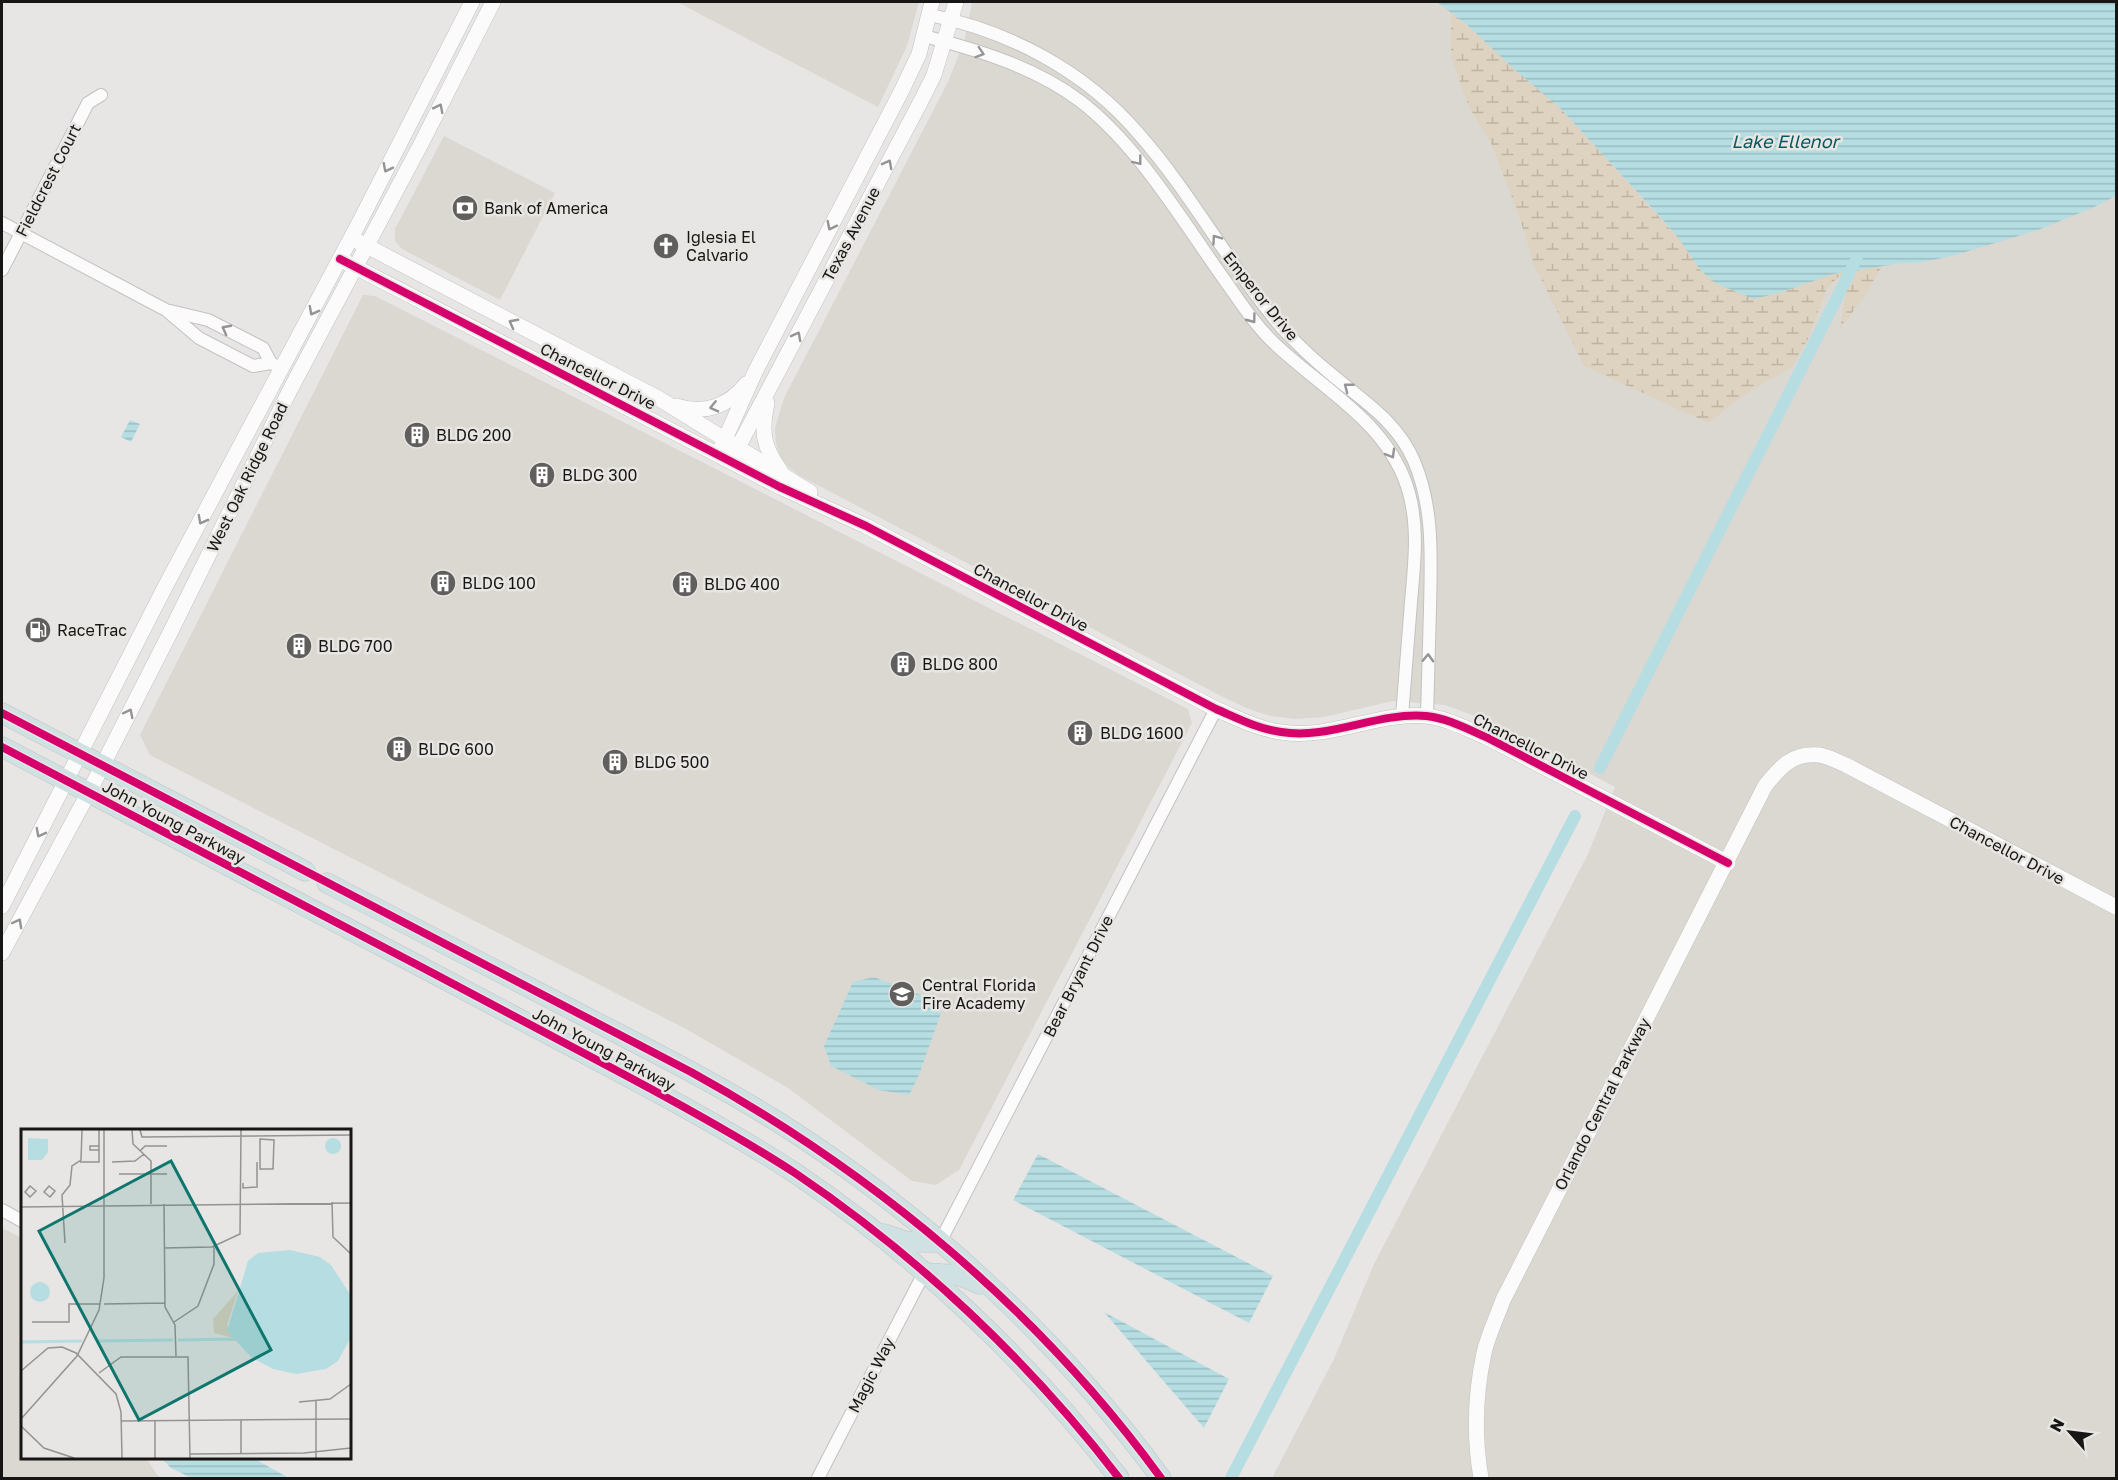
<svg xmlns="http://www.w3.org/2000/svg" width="2118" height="1480" viewBox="0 0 2118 1480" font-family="'Golos Text',sans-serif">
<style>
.built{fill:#dbd8d2}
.wetland{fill:url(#wetland-marsh)}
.water{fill:url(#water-rules)}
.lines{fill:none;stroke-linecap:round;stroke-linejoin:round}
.canal{stroke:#b5dde2;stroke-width:12}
.minor-casing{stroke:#c3c2c1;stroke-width:14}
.tertiary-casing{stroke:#c3c2c1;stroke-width:16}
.trunk-casing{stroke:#c3c3c2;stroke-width:21}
.minor{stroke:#fbfbfb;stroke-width:12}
.tertiary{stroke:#fbfbfb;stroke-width:15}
.trunk{stroke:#cfe1e2;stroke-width:20}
.cycleway-casing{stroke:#e8e6e3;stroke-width:11}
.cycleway{stroke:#d6006c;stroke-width:8}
.oneway{stroke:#949494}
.labels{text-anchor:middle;stroke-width:5;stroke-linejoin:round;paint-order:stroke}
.street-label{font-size:16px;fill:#171615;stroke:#e8e6e3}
.poi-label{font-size:16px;fill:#171615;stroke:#e8e6e3;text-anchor:start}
.water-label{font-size:18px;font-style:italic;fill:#055962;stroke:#e8e6e3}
.inset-river{fill:none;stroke:#b5dde2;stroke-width:3}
.inset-road{fill:none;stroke:#949391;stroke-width:1.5}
.view{fill:#0f766e;fill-opacity:0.15;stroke:#0f766e;stroke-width:3}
.inset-edge{fill:none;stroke:#171615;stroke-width:3}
</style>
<defs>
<pattern id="wetland-marsh" width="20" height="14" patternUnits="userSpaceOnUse" patternTransform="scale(1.5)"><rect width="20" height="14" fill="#ded3c0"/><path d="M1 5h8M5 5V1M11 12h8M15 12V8" fill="none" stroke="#beb4a4"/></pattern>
<pattern id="water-rules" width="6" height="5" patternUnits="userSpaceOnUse" patternTransform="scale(1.5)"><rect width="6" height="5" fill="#b5dde2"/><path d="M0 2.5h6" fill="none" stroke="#9bbdc1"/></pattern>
</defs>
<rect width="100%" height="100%" fill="#e7e6e4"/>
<g class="built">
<path d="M677,2h242l-12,44 -29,61z"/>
<path d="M972,2h528l616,133v1343h-844l62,-119 40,-95 214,-410 27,-67 -124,-65 -46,-17 -52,-4 -69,16 -29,2 -24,-3 -22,-7 -24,-11 -425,-222 -12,-9 -8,-11 -4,-13 -1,-15 9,-30 164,-316 16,-40z"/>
<path d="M444,136l111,57 -55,107 -98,-51 -7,-8v-12z"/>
<path d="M363,295l12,1 813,413 4,14 -233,447 -23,15 -24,-4 -124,-93 -102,-59 -536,-274 -10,-20z"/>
<path d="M2,1228l20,10v220h124l12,18 4,2h-160z"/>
</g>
<path class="wetland" d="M1451,12l109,96 119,131 103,53 51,-18 49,-8 -16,28 -26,35 7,-46 -9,-6 -12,13 -18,49 -16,28 -48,28 -36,28 -124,-57 -50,-101 -15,-49 -28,-73 -22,-36 -18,-50z"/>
<g class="water">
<path d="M1437,2h679v194l-24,12 -54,22 -86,26 -34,7h-16l-69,11 -51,18 -28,7 -37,-15 -16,-13 -22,-32 -17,-20 -102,-111 -46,-39 -47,-44z"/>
<path d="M130,420l10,4 -9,18 -10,-5z"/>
<path d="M874,977l47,18 20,18 -22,62 -10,20 -30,-5 -48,-24 -7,-20 29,-64z"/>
<path d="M1038,1154l235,122 -24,47 -236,-123z"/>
<path d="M1104,1312l125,67 -25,49z"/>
<path d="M161,1458h92l36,20h-98l-20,-10z"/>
</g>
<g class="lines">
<g class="canal">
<path d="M1600,768l257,-510"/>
<path d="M1231,1478l344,-662"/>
</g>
<defs>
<g id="minor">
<path d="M930,15c79,16 155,56 208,118 54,61 92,134 145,196 15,16 31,31 48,45 32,27 66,47 83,87 20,47 17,97 16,148 -1,35 -2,71 -3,107"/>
<path d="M924,36c54,14 111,31 156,65 58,44 103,121 146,181 15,21 29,43 48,61 49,47 116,80 135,150 10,36 5,73 2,109 -3,38 -6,76 -9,114"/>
<path d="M2,223l164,87 33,28 54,28 18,-3"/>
<path d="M2,270l86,-167 13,-8"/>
<path d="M170,311l38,9 55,28 8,15 6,3"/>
<path d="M2,1210l20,11"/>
<path d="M940,1242l276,-533"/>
<path d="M818,1478l106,-205"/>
</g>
<g id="tertiary">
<path d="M359,242l299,156 152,94"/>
<path d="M340,259l440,228 86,39 350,183c21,9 42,20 65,23 49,8 95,-20 145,-16 21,2 41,13 60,21l242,126"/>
<path d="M767,403c-6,28 -4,44 13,67"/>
<path d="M677,406c27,9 52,0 69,-22"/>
<path d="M721,448l35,-78 146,-280 17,-36 13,-52"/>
<path d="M734,455l187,-354 13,-26 22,-73"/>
<path d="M2,906l163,-319 195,-366 112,-219"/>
<path d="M2,953l87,-161 81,-159 120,-243 132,-248 71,-140"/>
<path d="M1481,1478c-7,-41 -6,-83 3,-125 4,-18 13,-36 19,-53l262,-514c15,-19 28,-34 54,-31 9,1 19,7 27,10l270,142"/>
</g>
<g id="trunk">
<path d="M2,713l303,158"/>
<path d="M2,747c142,74 283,149 425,223 66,35 132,70 198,105 58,31 115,62 170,98 123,83 234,188 324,305"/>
<path d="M327,883c87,45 173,89 259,134 65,34 130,66 192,105 147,93 280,216 383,356"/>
<path d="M884,1234l23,8h33"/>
<path d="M924,1273l35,2 21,9"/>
</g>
</defs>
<use href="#minor" class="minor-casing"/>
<use href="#tertiary" class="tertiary-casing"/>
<use href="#trunk" class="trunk-casing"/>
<use href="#minor" class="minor"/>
<use href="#tertiary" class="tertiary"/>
<use href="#trunk" class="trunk"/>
<defs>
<g id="cycleway">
<path d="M340,259l440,228 86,39 350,183c21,9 42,20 65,23 49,8 95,-20 145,-16 21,2 41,13 60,21l242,126"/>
<path d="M2,713l689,359c183,101 347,237 470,406"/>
<path d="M2,747c142,74 283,149 425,223 66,35 132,70 198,105 58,31 115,62 170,98 123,83 234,188 324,305"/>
</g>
</defs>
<use href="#cycleway" class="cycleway-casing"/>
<use href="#cycleway" class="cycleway"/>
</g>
<defs><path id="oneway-chevron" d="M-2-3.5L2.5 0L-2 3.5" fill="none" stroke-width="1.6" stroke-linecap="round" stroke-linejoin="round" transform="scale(1.5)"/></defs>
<g class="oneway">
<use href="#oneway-chevron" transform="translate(980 53) rotate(18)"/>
<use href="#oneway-chevron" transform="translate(439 108) rotate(-63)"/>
<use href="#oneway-chevron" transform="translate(1138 161) rotate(52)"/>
<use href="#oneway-chevron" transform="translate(888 164) rotate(-62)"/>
<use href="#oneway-chevron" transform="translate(387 168) rotate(117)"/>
<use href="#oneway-chevron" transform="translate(831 226) rotate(117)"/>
<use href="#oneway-chevron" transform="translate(1216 239) rotate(-125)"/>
<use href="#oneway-chevron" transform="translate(313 311) rotate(118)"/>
<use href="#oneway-chevron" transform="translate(1252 319) rotate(53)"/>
<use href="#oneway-chevron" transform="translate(513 323) rotate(-152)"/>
<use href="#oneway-chevron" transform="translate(226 329) rotate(-152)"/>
<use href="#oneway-chevron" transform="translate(797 336) rotate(-62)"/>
<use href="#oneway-chevron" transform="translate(1348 387) rotate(-142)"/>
<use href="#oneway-chevron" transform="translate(714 407) rotate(167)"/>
<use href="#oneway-chevron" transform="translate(1391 454) rotate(60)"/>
<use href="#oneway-chevron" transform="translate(202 520) rotate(118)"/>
<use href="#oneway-chevron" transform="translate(1428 658) rotate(-88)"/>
<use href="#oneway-chevron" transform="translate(129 713) rotate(-63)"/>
<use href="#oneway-chevron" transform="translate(40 833) rotate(118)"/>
<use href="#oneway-chevron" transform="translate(18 923) rotate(-61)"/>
</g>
<defs>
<symbol id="bank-disc" viewBox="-11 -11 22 22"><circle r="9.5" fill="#605f5d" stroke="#e8e6e3"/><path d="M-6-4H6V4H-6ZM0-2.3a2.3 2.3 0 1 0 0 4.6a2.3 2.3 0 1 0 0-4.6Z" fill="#fff"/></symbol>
<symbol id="church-disc" viewBox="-11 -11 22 22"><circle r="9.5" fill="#605f5d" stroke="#e8e6e3"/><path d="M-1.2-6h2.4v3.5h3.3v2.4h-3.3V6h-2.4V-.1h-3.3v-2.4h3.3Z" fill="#fff"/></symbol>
<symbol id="building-disc" viewBox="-11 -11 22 22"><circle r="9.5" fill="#605f5d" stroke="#e8e6e3"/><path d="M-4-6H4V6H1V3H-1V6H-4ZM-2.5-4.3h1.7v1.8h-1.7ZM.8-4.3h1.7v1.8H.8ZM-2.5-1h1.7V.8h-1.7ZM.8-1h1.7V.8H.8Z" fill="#fff"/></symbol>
<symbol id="fuel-disc" viewBox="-11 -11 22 22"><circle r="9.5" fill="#605f5d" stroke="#e8e6e3"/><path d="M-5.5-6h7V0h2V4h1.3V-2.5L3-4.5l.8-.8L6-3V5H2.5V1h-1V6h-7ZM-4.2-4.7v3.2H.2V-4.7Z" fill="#fff"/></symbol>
<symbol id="school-disc" viewBox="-11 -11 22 22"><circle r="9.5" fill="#605f5d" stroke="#e8e6e3"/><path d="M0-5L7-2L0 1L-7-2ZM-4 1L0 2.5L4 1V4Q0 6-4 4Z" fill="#fff"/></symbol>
</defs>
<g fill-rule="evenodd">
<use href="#bank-disc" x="450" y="193" width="30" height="30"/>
<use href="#church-disc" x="651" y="231" width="30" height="30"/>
<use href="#building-disc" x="402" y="420" width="30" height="30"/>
<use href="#building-disc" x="527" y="460" width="30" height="30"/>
<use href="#building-disc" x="428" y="568" width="30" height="30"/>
<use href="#building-disc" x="670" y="569" width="30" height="30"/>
<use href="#fuel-disc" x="23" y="615" width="30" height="30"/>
<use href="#building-disc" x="284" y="631" width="30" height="30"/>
<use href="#building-disc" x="888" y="649" width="30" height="30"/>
<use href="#building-disc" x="1065" y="718" width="30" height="30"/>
<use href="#building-disc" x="384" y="734" width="30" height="30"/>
<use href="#building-disc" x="600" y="747" width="30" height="30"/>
<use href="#school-disc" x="887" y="979" width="30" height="30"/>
</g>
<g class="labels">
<g class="street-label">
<text transform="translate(48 180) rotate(-63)" y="6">Fieldcrest Court</text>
<text transform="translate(851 234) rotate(-62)" y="6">Texas Avenue</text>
<text transform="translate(1261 296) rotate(51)" y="6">Emperor Drive</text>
<text transform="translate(598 376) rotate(27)" y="6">Chancellor Drive</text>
<text transform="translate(247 477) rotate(-64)" y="6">West Oak Ridge Road</text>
<text transform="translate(1031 597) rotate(28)" y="6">Chancellor Drive</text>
<text transform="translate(1531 746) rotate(27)" y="6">Chancellor Drive</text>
<text transform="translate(174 822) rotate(28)" y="6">John Young Parkway</text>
<text transform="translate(2007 850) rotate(28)" y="6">Chancellor Drive</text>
<text transform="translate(1078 976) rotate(-63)" y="6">Bear Bryant Drive</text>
<text transform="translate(604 1049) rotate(28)" y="6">John Young Parkway</text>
<text transform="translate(1602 1104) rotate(-63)" y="6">Orlando Central Parkway</text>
<text transform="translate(871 1375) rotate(-63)" y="6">Magic Way</text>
</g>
<g class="poi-label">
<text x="484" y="214">Bank of America</text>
<text x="686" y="243">Iglesia El<tspan x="686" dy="18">Calvario</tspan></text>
<text x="436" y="441">BLDG 200</text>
<text x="562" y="481">BLDG 300</text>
<text x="462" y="589">BLDG 100</text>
<text x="704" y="590">BLDG 400</text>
<text x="57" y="636">RaceTrac</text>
<text x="318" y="652">BLDG 700</text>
<text x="922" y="670">BLDG 800</text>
<text x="1100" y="739">BLDG 1600</text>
<text x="418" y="755">BLDG 600</text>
<text x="634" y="768">BLDG 500</text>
<text x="922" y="991">Central Florida<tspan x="922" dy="18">Fire Academy</tspan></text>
</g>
<g class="water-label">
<text x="1785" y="148">Lake Ellenor</text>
</g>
</g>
<g transform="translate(21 1129)">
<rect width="330" height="330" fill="#e7e6e4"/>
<path d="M217,162l-11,34 9,16h-8l5,-3 -19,-5 -1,-14z" fill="#ded3c0"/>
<path d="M7,9l20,1v13l-6,8h-14zM304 17a8 8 0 1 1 16 0a8 8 0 1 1-16 0ZM269,121l30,7 11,8 20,31v41l-13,24 -12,8 -30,5 -23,-5 -22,-12 -24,-26 21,-70 10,-8zM9 163a10 10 0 1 1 20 0a10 10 0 1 1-20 0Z" fill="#b5dde2"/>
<path class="inset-river" d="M157,211l58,-1M75,212l77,-1M0,213l61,-1"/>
<path class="inset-road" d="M111,1l1,14 18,17v43M119,1l2,7 209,-2M239,10l14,1 -1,29h-13zM78,17h-9v4h9M119,22l5,-5h22M59,33h19v-32M91,33l23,-1 9,-7M98,45h48M222,54v5l14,-1v-25M9,57l6,5 -6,6 -5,-5zM28,57l6,5 -5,6 -6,-5zM311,73l1,35 18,17M143,75l1,103 10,18 1,31M0,78l330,-4M44,114l-3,-48 8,-10 2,-19 9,-6 1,-30M143,119l48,-1 28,-13 1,-104M83,175l61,-1M11,193h37v-18h31M153,193l24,-16 16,-42v-18M0,242l27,-23 14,-1 14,6 40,41 5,18 1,46M78,244l22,-16h67l2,101M295,272v57M278,273l31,-3 21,-15M0,290l56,-63 22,-46 5,-32v-148M220,291v34M100,292l230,-2M134,292v37M0,297l23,22 30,10M169,325l114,-1 47,-5"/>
<path class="view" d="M150,32l100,189 -132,70 -100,-189z"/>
<rect width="330" height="330" class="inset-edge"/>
</g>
<rect width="2118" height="1480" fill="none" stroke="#171615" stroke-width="6"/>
<g transform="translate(2070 1432) rotate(298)" stroke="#e8e6e3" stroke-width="4.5" paint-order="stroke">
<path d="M0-4.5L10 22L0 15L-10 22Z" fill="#171615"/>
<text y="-9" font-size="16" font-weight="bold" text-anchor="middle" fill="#171615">N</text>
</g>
</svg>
